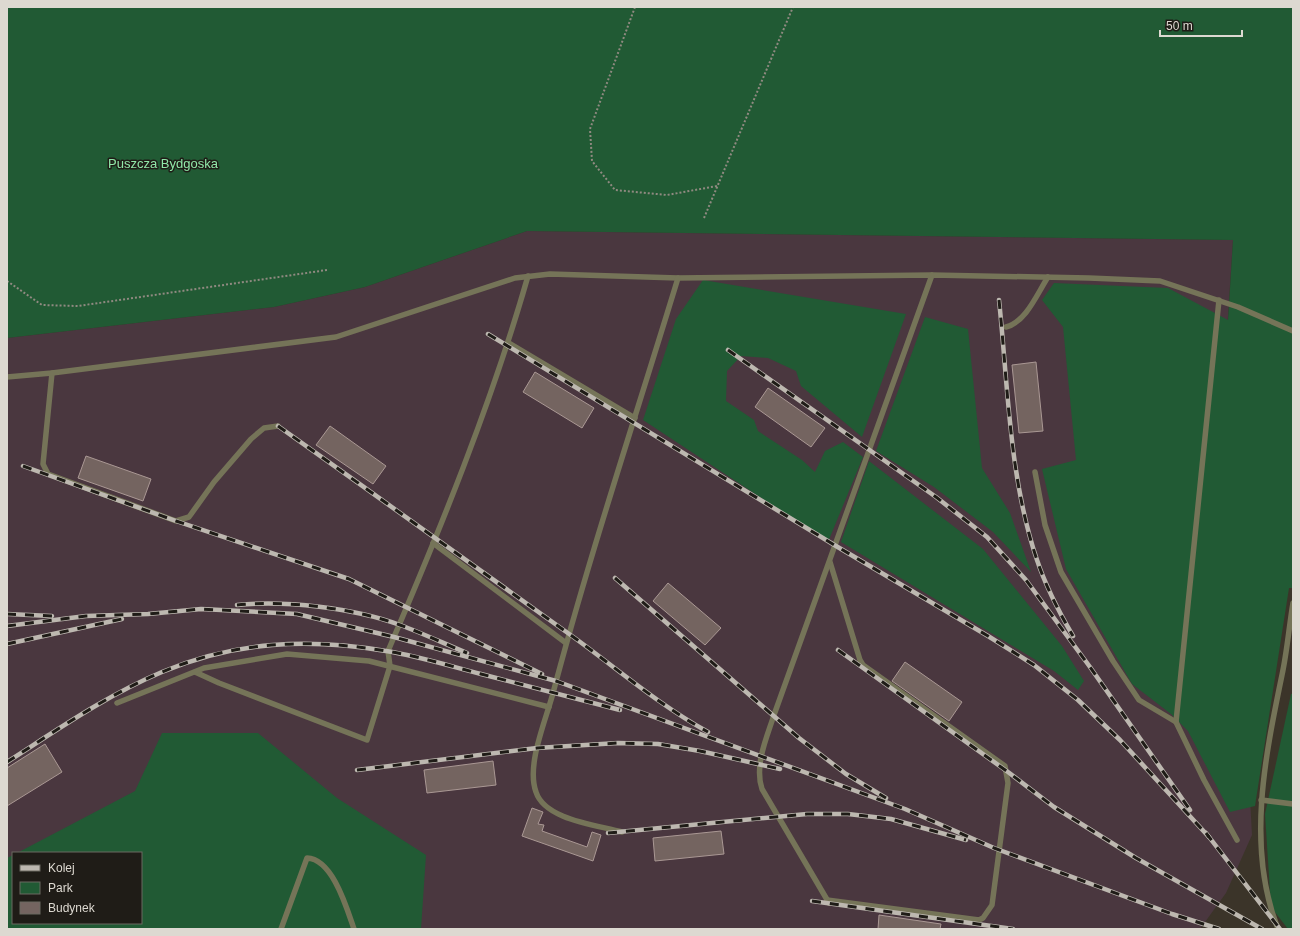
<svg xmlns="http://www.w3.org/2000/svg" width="1300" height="936" viewBox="0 0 1300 936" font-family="Helvetica,sans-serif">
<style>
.industrial{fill:#4a373f;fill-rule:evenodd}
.green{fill:#215a34}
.building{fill:#746460;stroke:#aa9894}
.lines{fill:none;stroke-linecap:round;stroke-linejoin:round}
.path{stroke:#908a81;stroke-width:2;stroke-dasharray:2 2;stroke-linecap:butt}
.lane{stroke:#757458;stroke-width:5.5}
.rail-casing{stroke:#bdb8b0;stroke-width:4.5}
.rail{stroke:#1f1c17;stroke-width:3;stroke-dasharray:9;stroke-linecap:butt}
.labels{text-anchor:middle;stroke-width:3;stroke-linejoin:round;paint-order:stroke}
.park-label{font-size:13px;fill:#90e7a8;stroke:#1f1c17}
</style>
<rect width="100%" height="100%" fill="#3b3429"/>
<path class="industrial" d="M527,231l706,9 -7,106 26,489 -26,58 -26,36h-1193v-591l267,-31 91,-20zM13,853h128v70h-128z"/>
<g class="green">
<path d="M7,7h1286v581h-4l-34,218 -25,6 -42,-81 -17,-17 -39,-30 -66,-115 -24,-100 34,-9 -13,-133 -21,-27 12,-17 114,5 60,32 5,-80 -706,-9 -162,56 -91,20 -267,31z"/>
<path d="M703,280l203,34 -44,123 -61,-51 -5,-15 -28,-13 -27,-2 -14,15 -1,30 28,19 4,11 44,29 13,12 10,-21 18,-9 20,15 -35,85 -185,-122 33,-101z"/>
<path d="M925,317l43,12 14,139 28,45 21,59 -38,-40 -59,-45 -58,-36z"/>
<path d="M869,461l114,88 79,97 22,35 -6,9 -24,-19 -213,-129z"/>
<path d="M1291,694h2v235h-5l-17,-22 -6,-93z"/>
<path d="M162,733h96l79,65 89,57 -5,74h-414v-71l6,-3v68h128v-70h-124l118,-62z"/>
</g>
<g class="building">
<path d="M1036,362l7,69 -24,2 -7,-68z"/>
<path d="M535,372l59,36 -12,20 -59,-36z"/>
<path d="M768,388l57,40 -14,19 -56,-40z"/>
<path d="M330,426l56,40 -13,18 -57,-39z"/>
<path d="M86,456l65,23 -8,22 -65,-23z"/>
<path d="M668,583l53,45 -16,17 -52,-44z"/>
<path d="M905,662l57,40 -13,19 -57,-40z"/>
<path d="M45,744l17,28 -55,34v-38z"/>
<path d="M493,761l3,24 -69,8 -3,-23z"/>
<path d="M532,808l11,4 -5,12 6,1 -2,6 45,16 5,-15 9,3 -8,26 -71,-25z"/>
<path d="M721,831l3,23 -69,7 -2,-23z"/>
<path d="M879,915l62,9 -1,5h-62z"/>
</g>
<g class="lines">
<g class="path">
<path d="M635,7l-45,122 2,32 23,29 52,5 50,-9"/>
<path d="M704,218l89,-211"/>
<path d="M7,281l35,24 36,1 249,-36"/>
</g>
<g class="lane">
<path d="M1219,300l-43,422 28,58 33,60"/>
<path d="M1006,327c20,-5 31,-33 42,-50"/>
<path d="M509,343l126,75"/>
<path d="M52,373l-9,91 5,10 128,47 13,-4 25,-35 37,-43 13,-11 14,-2"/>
<path d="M7,377l45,-4 284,-36 179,-59 35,-4 128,4 254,-3 157,3 71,3 78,26 55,24"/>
<path d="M1035,472l10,53 16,47 52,89 26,39 37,22"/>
<path d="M433,543l133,100"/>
<path d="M195,672l24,11 148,57 23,-74 -2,-15c52,-121 104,-249 140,-375"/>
<path d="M117,703l87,-35 83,-14 82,7 180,46"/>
<path d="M1261,800l32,4"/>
<path d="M622,832c-25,-7 -77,-12 -86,-40 -10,-27 10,-72 17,-99 37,-140 83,-277 125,-415"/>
<path d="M827,900l152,20 4,-2 9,-13 16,-122 -3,-17 -142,-101 -3,-5 -30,-98"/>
<path d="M829,903l-67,-114c-8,-24 5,-52 12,-74l158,-440"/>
<path d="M281,929l26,-71c26,1 40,51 47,71"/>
<path d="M1278,929c-32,-81 -13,-172 4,-254 5,-23 7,-48 11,-72"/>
</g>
<defs>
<g id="rail">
<path d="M999,300c9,85 10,178 38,260 9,27 22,52 36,76"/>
<path d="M488,334l348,212 152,90 46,29 44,35 42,40 89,97"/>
<path d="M728,350l208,147 51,40 39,43 64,87 100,143"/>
<path d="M278,426c96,68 192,137 287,205 48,34 92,73 143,101"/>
<path d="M23,466l153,55 173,58 193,95"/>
<path d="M615,578l184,160 47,36 40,24"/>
<path d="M237,605c48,-5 117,3 163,20 22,8 45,19 67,28"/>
<path d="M7,614l45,2"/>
<path d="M7,626l79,-10 62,-2 53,-5 96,5 97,23 162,44 349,128 89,39 178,66 47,15"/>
<path d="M7,644l115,-25"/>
<path d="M838,650l170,122 46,35 82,51 126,71"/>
<path d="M7,762c50,-32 100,-67 155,-90 73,-31 147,-34 224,-21 32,5 64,15 95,23 47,12 93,24 139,36"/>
<path d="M357,770l180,-22 81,-5 40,1 42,7 80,18"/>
<path d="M608,833l199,-19h41l43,5 75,21"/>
<path d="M1206,833l74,96"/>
<path d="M812,901l201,28"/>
</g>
</defs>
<use href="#rail" class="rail-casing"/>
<use href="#rail" class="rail"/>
</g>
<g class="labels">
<g class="park-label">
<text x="163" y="168">Puszcza Bydgoska</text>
</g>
</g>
<rect width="1300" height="936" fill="none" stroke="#ddd9d1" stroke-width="16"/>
<rect x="12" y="852" width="130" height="72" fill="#1f1c17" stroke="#6b6861"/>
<rect x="20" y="865" width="20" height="6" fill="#bdb8b0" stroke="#6b6861"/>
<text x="48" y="872" font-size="12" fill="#ddd9d1">Kolej</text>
<rect x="20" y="882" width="20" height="12" fill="#215a34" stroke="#6b6861"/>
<text x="48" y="892" font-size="12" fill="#ddd9d1">Park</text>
<rect x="20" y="902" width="20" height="12" fill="#746460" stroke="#6b6861"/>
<text x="48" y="912" font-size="12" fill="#ddd9d1">Budynek</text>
<path d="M1160 30v6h82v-6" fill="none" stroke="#ddd9d1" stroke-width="2"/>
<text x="1166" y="30" font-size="12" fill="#ddd9d1" stroke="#1f1c17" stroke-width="3" paint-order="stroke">50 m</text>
</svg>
